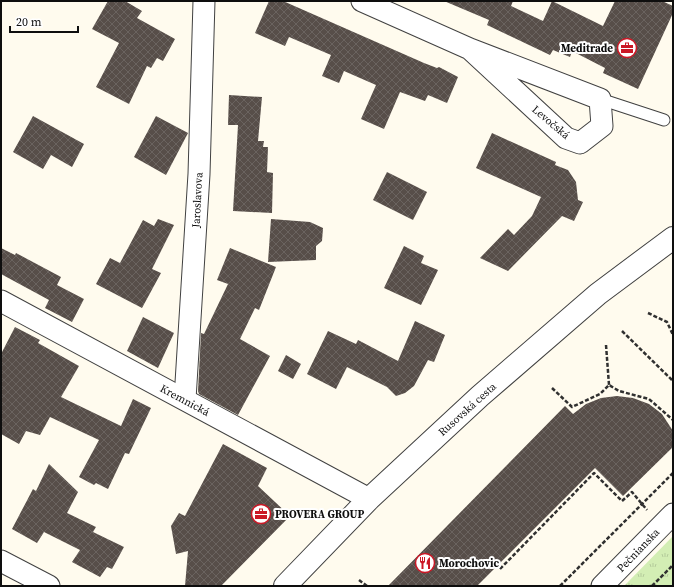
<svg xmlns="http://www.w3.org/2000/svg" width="674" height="587" viewBox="0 0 674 587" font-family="'Source Serif 4',serif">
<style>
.grass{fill:url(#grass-tufts)}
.building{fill:url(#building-cross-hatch)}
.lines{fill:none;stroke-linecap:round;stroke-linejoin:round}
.service-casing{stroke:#414141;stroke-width:13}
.minor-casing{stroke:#414141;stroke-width:23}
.tertiary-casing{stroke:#414141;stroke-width:24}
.path{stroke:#303030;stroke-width:2.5;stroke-dasharray:4 2;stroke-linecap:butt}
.service{stroke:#fff;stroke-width:11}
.minor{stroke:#fff;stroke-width:21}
.tertiary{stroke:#fff;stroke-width:22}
.labels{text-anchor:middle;stroke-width:4;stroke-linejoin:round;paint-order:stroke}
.poi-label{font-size:11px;font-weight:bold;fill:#0e0e0e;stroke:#fff;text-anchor:start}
.street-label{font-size:11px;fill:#0e0e0e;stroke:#fff}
</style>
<defs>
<pattern id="grass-tufts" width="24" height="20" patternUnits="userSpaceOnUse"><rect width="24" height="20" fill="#d3eeb4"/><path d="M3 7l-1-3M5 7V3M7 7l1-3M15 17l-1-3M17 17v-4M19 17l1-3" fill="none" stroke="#b4cb9a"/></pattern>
<pattern id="building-cross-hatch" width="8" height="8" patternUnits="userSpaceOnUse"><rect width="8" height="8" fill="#574e49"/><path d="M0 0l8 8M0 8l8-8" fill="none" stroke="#6a635f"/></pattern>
</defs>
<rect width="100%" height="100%" fill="#fffbee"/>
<path class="grass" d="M673,536v50h-49z"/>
<g class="building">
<path d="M108,1h17l17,10 -5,7 38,21 -12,22 -6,-3 -6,10 -4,-2 -18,38 -33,-17 23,-44 -27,-14z"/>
<path d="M269,1h14l141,62 13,5 2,-1 19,10 -11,26 -19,-8 -3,6 -25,-9 -16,37 -23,-10 15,-34 -32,-14 -5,12 -17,-7 9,-21 -42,-18 -4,9 -30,-13z"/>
<path d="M444,1h69l-2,5 32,15 9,-20 51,25 12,-25h47l11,5v7l-35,76 -35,-16 2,-5 -33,-17 -2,6 -17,-7 -3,5 -63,-30 2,-5z"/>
<path d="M229,95l33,2 -4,44h6l-1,6h5l-1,25 6,1 -1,40 -39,-2 5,-86h-10z"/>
<path d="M33,116l51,28 -12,23 -21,-12 -8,14 -30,-17z"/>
<path d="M156,116l32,17 -22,42 -32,-18z"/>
<path d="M492,133l64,29 -1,3 13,5 8,12 2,18 5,2 -9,19 -12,-5 -54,55 -28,-13 28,-29 6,6 18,-19 9,-19 -65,-29z"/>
<path d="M387,172l40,20 -14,28 -40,-20z"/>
<path d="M158,219l16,6 -22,44 9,4 -19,35 -46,-24 14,-26 10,5 23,-43 11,6z"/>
<path d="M271,219l39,3 13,6 -1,13 -6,5v14l-48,2z"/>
<path d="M404,246l20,10 -3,7 17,7 -17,35 -37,-17z"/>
<path d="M1,248l14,7 1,-2 45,24 -4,8 27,14 -12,23 -27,-14 4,-8 -48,-26z"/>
<path d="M230,248l46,19 -17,43 -4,-2 -15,31 30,17 -32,59 -39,-21 -1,-3 3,-58 3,1 24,-50 -11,-4z"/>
<path d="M143,317l31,16 -16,35 -31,-17z"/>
<path d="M415,321l30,14 -11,27 -6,-2 -14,26 -9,7 -9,3 -9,-9 -40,-20 -11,22 -29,-15 21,-43 28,13 2,-4 40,21z"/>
<path d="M15,327l25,13 -2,3 41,23 -18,31 60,29 12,-27 18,9 -22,46 -4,-1 -17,36 -12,-6 -2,2 -15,-8 20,-37 -49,-23 -10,18 -14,-4 -7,13 -18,-10v-80z"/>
<path d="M286,355l15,9 -8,15 -15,-8z"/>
<path d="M617,396l16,2 16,6 13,10 11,17v16l-50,49 -28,-28 -118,118h-89l177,-180 8,8 13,-10 15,-6z"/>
<path d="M223,444l44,24 -9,18 32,30 -69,70h-36l3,-35 -12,3 -5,-28 8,-13 6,3z"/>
<path d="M49,464l29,28 -11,21 29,14 -3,5 31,15 -12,22 -5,-2 -7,10 -28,-15 8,-12 -36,-18 -7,11 -25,-14 21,-40 3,2z"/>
</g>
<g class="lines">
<defs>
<path id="service" d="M600,99l64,21"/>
<g id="minor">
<path d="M362,1l108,48 130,50 2,27 -22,17 -14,-5 -96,-89"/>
<path d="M1,301l368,198"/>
<path d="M185,399l14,-225 5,-173"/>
<path d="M1,561l48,25"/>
<path d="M602,586l71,-72"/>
</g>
<path id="tertiary" d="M285,586l84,-87 111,-103 118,-102 75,-56"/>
</defs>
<use href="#service" class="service-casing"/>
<use href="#minor" class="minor-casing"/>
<use href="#tertiary" class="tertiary-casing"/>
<g class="path">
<path d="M648,313l19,9 6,13"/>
<path d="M622,331l51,50"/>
<path d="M606,345l3,40"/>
<path d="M552,388l20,19 28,-13 9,-9 10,6 30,8 24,21"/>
<path d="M500,569l94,-96 28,28 10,-9 15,18"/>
<path d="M359,580l8,6"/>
<path d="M560,586l113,-113"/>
<path d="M652,586l21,-21"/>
</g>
<use href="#service" class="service"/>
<use href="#minor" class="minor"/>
<use href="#tertiary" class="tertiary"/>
</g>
<defs>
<symbol id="office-ring" viewBox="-11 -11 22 22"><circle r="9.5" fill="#fff" stroke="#cb1826" stroke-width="1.5"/><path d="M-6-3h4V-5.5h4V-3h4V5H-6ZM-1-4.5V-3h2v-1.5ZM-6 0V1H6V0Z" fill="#cb1826"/></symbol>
<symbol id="restaurant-ring" viewBox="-11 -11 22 22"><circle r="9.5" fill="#fff" stroke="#cb1826" stroke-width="1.5"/><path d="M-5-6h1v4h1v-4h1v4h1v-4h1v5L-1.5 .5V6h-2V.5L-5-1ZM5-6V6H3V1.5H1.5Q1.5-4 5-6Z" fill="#cb1826"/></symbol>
</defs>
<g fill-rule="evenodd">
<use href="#office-ring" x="616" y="37" width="22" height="22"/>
<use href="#office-ring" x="250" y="503" width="22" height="22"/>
<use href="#restaurant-ring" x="414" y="552" width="22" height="22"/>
</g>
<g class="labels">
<g class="poi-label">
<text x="613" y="52" text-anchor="end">Meditrade</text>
<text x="275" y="518">PROVERA GROUP</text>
<text x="439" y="567">Morochovic</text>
</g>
<g class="street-label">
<text transform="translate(551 122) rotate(40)" y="4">Levočská</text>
<text transform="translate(197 200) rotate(-87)" y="4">Jaroslavova</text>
<text transform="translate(185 400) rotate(28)" y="4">Kremnická</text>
<text transform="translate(467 409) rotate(-42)" y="4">Rusovská cesta</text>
<text transform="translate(638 550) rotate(-46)" y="4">Pečnianska</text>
</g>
</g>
<rect width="674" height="587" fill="none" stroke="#0e0e0e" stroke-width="4"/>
<path d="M10 26v6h68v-6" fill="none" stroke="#0e0e0e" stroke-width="2"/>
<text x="16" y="26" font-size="12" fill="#0e0e0e" stroke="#ffffff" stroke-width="3" paint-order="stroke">20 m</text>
</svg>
